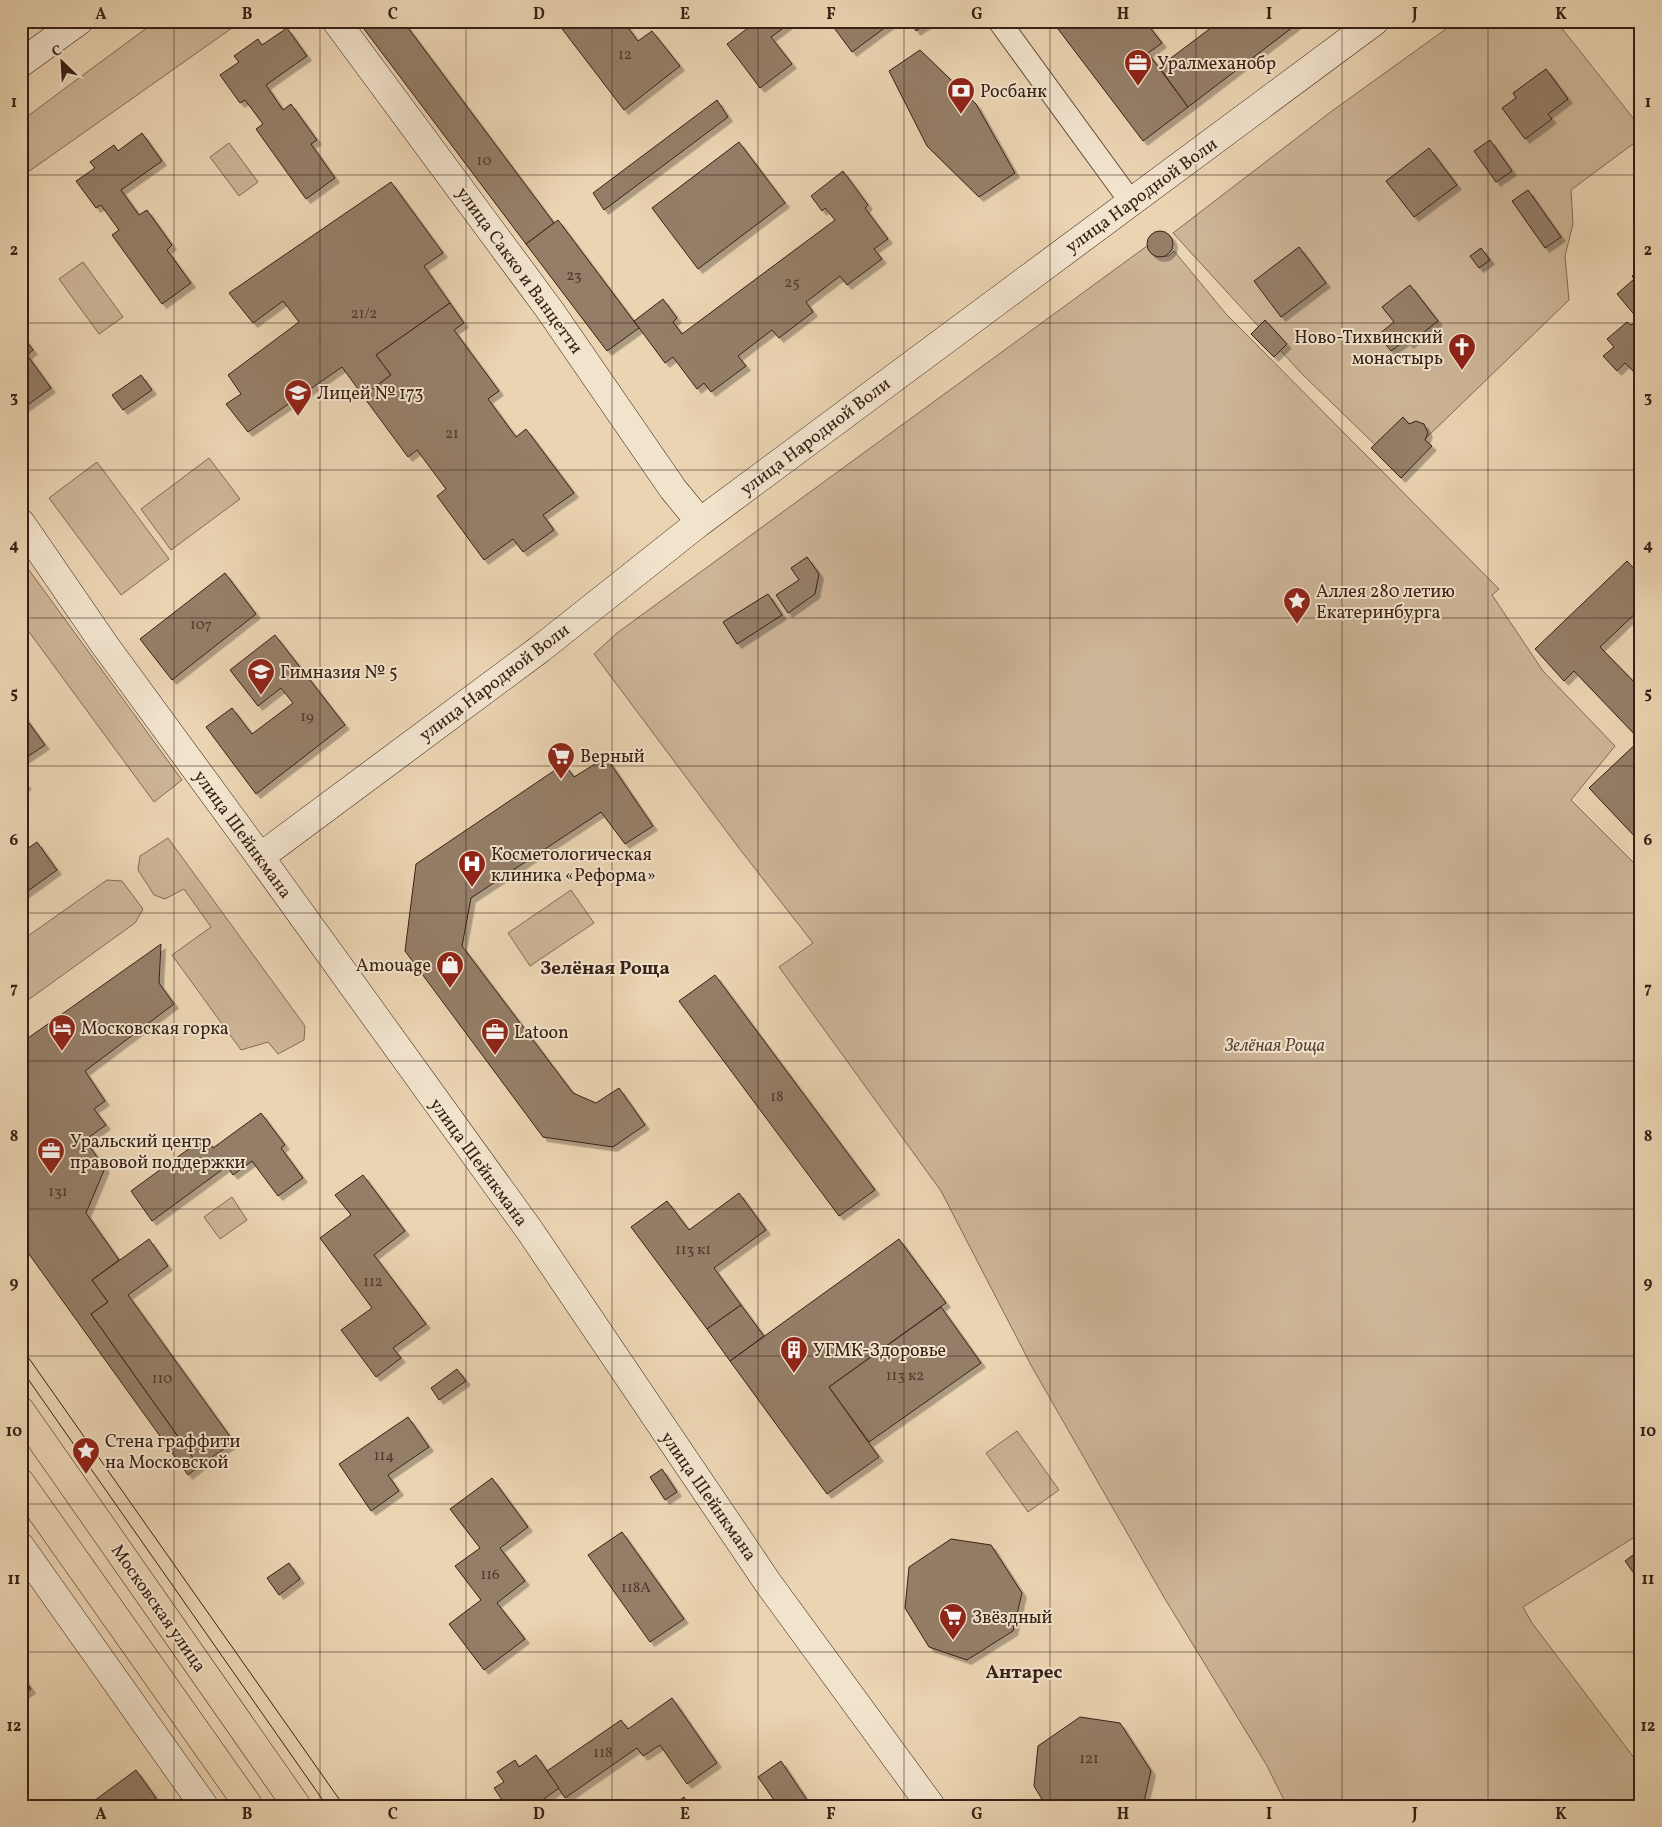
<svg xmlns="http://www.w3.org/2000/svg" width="1662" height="1827" viewBox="0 0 1662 1827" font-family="Vollkorn,serif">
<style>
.green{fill:#cdb597;stroke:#826a56}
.building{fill:#957e67;stroke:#382015;filter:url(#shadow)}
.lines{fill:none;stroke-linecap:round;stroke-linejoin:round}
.street-casing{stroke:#654d3c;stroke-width:24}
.secondary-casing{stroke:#382015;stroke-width:29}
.primary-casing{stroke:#382015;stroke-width:29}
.street{stroke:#f2e3cd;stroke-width:22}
.secondary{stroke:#f2e3cd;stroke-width:28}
.primary{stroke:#ebd4b2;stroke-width:28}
.tram{stroke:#382015;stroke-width:1}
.grid{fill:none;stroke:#382015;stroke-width:1;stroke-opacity:0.55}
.labels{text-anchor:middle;stroke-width:4;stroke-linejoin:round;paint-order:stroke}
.number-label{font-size:15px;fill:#4f382a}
.poi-label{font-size:18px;fill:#382015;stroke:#f2e3cd;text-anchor:start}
.street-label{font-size:18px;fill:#382015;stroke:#f2e3cd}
.park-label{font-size:18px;font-style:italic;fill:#5d4536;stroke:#f2e3cd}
.neighbourhood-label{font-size:19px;font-weight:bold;fill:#382015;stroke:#f2e3cd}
.neatline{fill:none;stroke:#382015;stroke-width:2}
.grid-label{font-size:16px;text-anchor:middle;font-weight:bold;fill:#382015}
</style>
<defs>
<filter id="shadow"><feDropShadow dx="4.5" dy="4.5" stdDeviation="0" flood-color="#0004"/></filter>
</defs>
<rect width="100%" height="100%" fill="#ebd4b2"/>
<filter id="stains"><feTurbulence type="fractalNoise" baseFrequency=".004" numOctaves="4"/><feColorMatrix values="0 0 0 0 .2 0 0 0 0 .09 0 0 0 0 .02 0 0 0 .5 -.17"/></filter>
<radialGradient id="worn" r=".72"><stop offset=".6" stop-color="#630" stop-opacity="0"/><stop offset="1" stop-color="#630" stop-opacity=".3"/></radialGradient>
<g class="green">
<path d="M156,21h86l-221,156v-56z"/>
<path d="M1457,21h99l85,107v10l-70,52 2,34 -8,32 4,44 -172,166 -95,-92 -129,-141 159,-122z"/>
<path d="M229,143l29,39 -19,14 -29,-39z"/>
<path d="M1147,246l9,10h13l5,-5 53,64 272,274 -7,6 51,76 72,75 -44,54 70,70v663l-118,74 9,16 109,144v39h-354l-21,-42 -101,-165 -133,-232 -91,-176 -162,-224 34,-24 -71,-91 -148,-198 23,-21z"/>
<path d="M83,262l40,55 -24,17 -40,-55z"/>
<path d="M209,458l31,41 -69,51 -30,-41z"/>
<path d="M97,462l72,97 -48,36 -72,-97z"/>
<path d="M21,559l161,221 -28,22 -133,-181z"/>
<path d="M168,838l137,188 -1,14 -26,14 -10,-12 -27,8 -69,-95 39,-28 -27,-38 -19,10 -11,-4 -16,-25 2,-14z"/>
<path d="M107,880l15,1 21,28 -8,14 -114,82v-64z"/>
<path d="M571,890l23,33 -64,43 -22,-33z"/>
<path d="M232,1197l15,23 -27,19 -16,-22z"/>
<path d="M1017,1431l42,59 -31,22 -42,-59z"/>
</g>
<g class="building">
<path d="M358,21h45l151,202 -28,21z"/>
<path d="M556,21h67l15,20 14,-10 28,35 -56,44z"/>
<path d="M757,21h19l6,8 -11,8 21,27 -32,24 -33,-44z"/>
<path d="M776,21h16l-10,8z"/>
<path d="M829,21h65l-42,31z"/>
<path d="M909,21h22l-15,10z"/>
<path d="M1052,21h93l17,22 -14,10 40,54 -45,34z"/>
<path d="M1220,21h81l-113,86 -29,-40z"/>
<path d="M287,28l20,28 -41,29 17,25 8,-6 26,36 -6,4 24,34 -29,21 -50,-70 7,-5 -18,-24 -5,3 -20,-28 19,-13 -5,-6 24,-17 4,6z"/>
<path d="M920,50l56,54 39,69 -36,24 -52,-51 -38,-75z"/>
<path d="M1546,69l22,30 -20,15 4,5 -27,20 -23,-31 14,-10 -3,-5z"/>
<path d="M717,100l11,17 -124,93 -11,-17z"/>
<path d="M142,133l20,28 -41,29 18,25 8,-5 25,35 -5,5 24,33 -29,21 -50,-69 7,-5 -18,-25 -5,3 -20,-27 19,-13 -5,-6 24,-17 4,6z"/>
<path d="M1490,140l22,31 -16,11 -22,-31z"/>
<path d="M739,142l46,61 -87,66 -46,-61z"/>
<path d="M1429,148l28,37 -43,32 -28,-36z"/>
<path d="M843,171l25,34 -3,3 23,31 -14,10 8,10 -35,26 -7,-9 -34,26 7,10 -34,26 -7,-8 -34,26 8,10 -35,26 -7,-9 -7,6 -24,-32 -8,6 -31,-42 29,-22 14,19 -4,4 9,12 153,-114 -10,-12 -3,3 -11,-15z"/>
<path d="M391,182l52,71 -19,13 26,37 -74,52 15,20 -28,21 -21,-29 -94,65 -22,-28 15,-10 -13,-19 71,-53 -16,-21 -30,22 -24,-30z"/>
<path d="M1528,190l33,47 -16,11 -33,-47z"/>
<path d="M558,220l81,108 -32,23 -81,-107z"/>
<circle cx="1160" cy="244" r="13"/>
<path d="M1299,247l27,36 -45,34 -27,-36z"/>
<path d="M1481,248l9,12 -11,8 -9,-12z"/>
<path d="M1641,268v96l-8,7 -8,-8 -8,8 -14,-15 11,-9 -7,-8 20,-17 4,3 7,-6 -21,-25 17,-15 -2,-3z"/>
<path d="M1410,285l28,36 -29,23 -3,-4 -15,11 -13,-16 16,-13 -12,-15z"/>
<path d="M450,303l14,20 -10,7 45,61 -11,8 28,38 10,-8 48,64 -31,22 11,15 -31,22 -10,-13 -29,21 -47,-64 9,-7 -29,-39 -9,7 -45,-61 28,-21 -15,-20z"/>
<path d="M1265,320l22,24 -13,13 -23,-23z"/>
<path d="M21,334l12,16 -6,5 24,33 -29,21z"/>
<path d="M141,375l11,15 -29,20 -11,-15z"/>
<path d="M1403,417l6,7 7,-3 8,3 4,9 -3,7 7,6 -31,32 -30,-30z"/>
<path d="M807,557l12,17 -4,20 -27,19 -12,-18 23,-15 -8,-12z"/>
<path d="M1627,561l14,15v32l-41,39 41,42v154l-52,-55 51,-48 -66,-69 -10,10 -29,-32z"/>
<path d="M225,573l31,41 -84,66 -32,-41z"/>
<path d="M768,594l14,21 -45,29 -14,-22z"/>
<path d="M275,635l70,90 -89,69 -50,-67 26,-19 20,26 41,-31 -12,-15 -23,18 -28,-36z"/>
<path d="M21,712l24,33 -24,16z"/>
<path d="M606,757l47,69 -28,18 -24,-32 -130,86 -9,48 111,147 23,10 23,-15 26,37 -32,22 -70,-10 -138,-186 11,-87 148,-100 10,13z"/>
<path d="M21,778l6,7 -6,4z"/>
<path d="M37,842l20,28 -36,26v-43z"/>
<path d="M161,944l-2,39 15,21 -89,67 20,30 -11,8 12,16 -21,15 20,28 -19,45 33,47 -27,20 16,22 -17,12 108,152 -11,9 -167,-232v-200z"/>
<path d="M715,975l160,215 -36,26 -160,-215z"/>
<path d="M261,1113l24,32 -4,3 22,30 -25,18 -26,-35 -19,14 -6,-9 -75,55 -21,-30 74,-54 8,11z"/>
<path d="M363,1175l42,56 -31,24 52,69 -33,24 8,10 -25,19 -35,-47 31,-22 -52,-70 31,-23 -16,-20z"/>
<path d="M739,1193l27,37 -52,38 27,37 -34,24 -76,-102 36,-26 22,29z"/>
<path d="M149,1239l19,27 -40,29 106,147 -35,24 -108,-152 17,-12 -16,-22z"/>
<path d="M899,1239l47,64 -117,84 50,70 -52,37 -97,-133z"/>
<path d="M741,1305l23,31 -34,25 -23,-32z"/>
<path d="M941,1307l40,56 -112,79 -40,-55z"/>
<path d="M457,1369l9,12 -27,19 -8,-12z"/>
<path d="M408,1417l21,30 -41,28 11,16 -28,20 -32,-47z"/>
<path d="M662,1469l15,23 -12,8 -15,-23z"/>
<path d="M492,1478l36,49 -28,21 25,33 -28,22 28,36 -41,31 -35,-46 32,-24 -26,-34 25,-18 -30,-39z"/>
<path d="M622,1532l62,87 -34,23 -62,-87z"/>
<path d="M951,1539l40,6 31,48 -9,38 -46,29 -38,-13 -24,-39 4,-41z"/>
<path d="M1641,1549v34l-16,-22z"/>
<path d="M289,1563l11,16 -21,16 -12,-17z"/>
<path d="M21,1674l10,15 -10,7z"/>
<path d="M672,1698l45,65 -30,21 -27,-39 -17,11 -6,-8 -72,50 -18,-27 74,-51 7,9z"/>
<path d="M1080,1717l40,6 31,48 -8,35h-97l-12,-20 4,-40z"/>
<path d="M536,1755l23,33 -25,18h-28l-12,-18 10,-6 -7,-10 18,-12 4,7z"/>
<path d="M781,1761l30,45h-46l9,-6 -16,-23z"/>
<path d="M136,1770l20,28 -11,8h-58z"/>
<path d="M684,1797l6,9h-18z"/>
</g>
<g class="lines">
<defs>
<path id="street" d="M999,21l132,181"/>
<g id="secondary">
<path d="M336,21l213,288 124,180 27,33"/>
<path d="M21,63l58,-42"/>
<path d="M21,523l83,121 156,213 270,374 238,352 163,223"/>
<path d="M260,857l280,-208 160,-127 675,-501"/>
<path d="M21,1547l183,259"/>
</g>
<g id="primary">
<path d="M21,1411l276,395"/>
<path d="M21,1483l228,323"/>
</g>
</defs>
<use href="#street" class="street-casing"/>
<use href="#secondary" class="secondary-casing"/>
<use href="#primary" class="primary-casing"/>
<use href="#street" class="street"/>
<use href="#secondary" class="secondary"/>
<use href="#primary" class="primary"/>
<g class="tram">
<path d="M21,1347l323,459"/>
<path d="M21,1369l306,437"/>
</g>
</g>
<path class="grid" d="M174,21v1785M320,21v1785M466,21v1785M612,21v1785M758,21v1785M904,21v1785M1050,21v1785M1196,21v1785M1342,21v1785M1488,21v1785M21,175h1620M21,323h1620M21,470h1620M21,618h1620M21,766h1620M21,913h1620M21,1061h1620M21,1209h1620M21,1356h1620M21,1504h1620M21,1652h1620"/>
<defs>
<symbol id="office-pin" viewBox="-11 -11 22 30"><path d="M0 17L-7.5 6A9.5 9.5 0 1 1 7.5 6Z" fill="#8f2418" stroke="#f2e3cd"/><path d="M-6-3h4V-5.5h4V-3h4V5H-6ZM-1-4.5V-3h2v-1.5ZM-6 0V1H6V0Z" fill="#fff"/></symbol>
<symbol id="bank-pin" viewBox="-11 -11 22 30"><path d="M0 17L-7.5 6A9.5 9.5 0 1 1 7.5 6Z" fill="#8f2418" stroke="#f2e3cd"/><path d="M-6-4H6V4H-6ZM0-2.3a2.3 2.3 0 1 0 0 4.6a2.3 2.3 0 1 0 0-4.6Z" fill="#fff"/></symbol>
<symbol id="church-pin" viewBox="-11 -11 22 30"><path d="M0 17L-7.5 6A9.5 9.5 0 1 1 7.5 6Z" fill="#8f2418" stroke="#f2e3cd"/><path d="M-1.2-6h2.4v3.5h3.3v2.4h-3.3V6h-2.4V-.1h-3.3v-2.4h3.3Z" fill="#fff"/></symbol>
<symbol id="school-pin" viewBox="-11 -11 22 30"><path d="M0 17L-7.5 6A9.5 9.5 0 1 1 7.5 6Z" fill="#8f2418" stroke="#f2e3cd"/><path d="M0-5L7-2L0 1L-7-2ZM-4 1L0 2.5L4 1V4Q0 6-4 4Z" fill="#fff"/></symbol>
<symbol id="sight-pin" viewBox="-11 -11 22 30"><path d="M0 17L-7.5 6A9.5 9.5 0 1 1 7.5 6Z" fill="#8f2418" stroke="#f2e3cd"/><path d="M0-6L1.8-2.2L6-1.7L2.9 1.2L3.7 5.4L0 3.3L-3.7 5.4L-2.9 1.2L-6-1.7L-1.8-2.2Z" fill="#fff"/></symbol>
<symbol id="supermarket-pin" viewBox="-11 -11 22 30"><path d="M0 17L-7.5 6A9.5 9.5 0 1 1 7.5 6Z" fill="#8f2418" stroke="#f2e3cd"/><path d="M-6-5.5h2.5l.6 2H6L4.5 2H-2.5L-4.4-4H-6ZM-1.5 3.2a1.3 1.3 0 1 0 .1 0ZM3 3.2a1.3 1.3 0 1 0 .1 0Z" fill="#fff"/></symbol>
<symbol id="hospital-pin" viewBox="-11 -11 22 30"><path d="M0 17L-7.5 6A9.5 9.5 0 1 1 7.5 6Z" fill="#8f2418" stroke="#f2e3cd"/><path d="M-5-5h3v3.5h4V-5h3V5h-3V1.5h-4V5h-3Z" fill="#fff"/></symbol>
<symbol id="shop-pin" viewBox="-11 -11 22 30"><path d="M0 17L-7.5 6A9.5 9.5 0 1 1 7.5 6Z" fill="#8f2418" stroke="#f2e3cd"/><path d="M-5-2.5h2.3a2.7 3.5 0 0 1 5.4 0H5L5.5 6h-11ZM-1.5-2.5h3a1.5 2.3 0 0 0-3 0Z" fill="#fff"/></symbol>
<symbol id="hotel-pin" viewBox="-11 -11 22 30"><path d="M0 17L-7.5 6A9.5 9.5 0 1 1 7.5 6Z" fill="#8f2418" stroke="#f2e3cd"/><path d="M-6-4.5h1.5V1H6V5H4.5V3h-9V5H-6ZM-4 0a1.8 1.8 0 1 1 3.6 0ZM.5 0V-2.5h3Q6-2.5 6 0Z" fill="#fff"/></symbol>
<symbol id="building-pin" viewBox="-11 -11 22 30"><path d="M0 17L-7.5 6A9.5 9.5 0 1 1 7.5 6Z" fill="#8f2418" stroke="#f2e3cd"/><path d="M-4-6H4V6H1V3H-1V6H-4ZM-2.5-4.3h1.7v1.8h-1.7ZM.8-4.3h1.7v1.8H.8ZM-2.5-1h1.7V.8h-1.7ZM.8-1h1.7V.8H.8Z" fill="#fff"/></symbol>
</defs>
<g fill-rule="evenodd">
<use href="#office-pin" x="1122" y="47" width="32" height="43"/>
<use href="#bank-pin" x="945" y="75" width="32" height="43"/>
<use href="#church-pin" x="1446" y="331" width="32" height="43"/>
<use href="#school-pin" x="282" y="377" width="32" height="43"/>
<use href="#sight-pin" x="1281" y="585" width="32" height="43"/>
<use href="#school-pin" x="245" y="656" width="32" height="43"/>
<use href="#supermarket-pin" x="545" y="740" width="32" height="43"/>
<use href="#hospital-pin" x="456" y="848" width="32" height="43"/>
<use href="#shop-pin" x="434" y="949" width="32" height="43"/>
<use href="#hotel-pin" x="46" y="1012" width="32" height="43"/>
<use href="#office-pin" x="479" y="1016" width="32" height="43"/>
<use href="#office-pin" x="35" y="1135" width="32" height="43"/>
<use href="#building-pin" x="778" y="1334" width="32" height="43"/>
<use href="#sight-pin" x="70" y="1435" width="32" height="43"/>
<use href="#supermarket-pin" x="937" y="1601" width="32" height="43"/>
</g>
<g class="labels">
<g class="number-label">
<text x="625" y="59">12</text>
<text x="484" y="165">10</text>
<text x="574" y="280">23</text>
<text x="792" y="287">25</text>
<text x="364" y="318">21/2</text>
<text x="452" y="438">21</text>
<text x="201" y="629">107</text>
<text x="307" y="721">19</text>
<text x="777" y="1101">18</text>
<text x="58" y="1196">131</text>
<text x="693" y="1254">113 к1</text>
<text x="373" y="1286">112</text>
<text x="905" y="1380">113 к2</text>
<text x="162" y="1383">110</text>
<text x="384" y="1460">114</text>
<text x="490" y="1579">116</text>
<text x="636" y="1592">118А</text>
<text x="603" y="1757">118</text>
<text x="1089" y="1763">121</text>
</g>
<g class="poi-label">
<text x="1157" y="69">Уралмеханобр</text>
<text x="980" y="97">Росбанк</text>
<text x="1443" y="343" text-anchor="end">Ново-Тихвинский<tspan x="1443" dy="21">монастырь</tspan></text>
<text x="317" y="399">Лицей № 173</text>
<text x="1316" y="597">Аллея 280 летию<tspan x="1316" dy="21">Екатеринбурга</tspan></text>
<text x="280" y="678">Гимназия № 5</text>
<text x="580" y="762">Верный</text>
<text x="491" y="860">Косметологическая<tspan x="491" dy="21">клиника «Реформа»</tspan></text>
<text x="431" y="971" text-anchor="end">Amouage</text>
<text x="81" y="1034">Московская горка</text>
<text x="514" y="1038">Latoon</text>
<text x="70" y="1147">Уральский центр<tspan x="70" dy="21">правовой поддержки</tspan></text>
<text x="813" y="1356">УГМК-Здоровье</text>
<text x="105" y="1447">Стена граффити<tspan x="105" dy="21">на Московской</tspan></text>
<text x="972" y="1623">Звёздный</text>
</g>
<g class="street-label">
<text transform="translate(1141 195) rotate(-36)" y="6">улица Народной Воли</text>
<text transform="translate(520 270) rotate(54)" y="6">улица Сакко и Ванцетти</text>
<text transform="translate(815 436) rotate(-37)" y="6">улица Народной Воли</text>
<text transform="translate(494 682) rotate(-37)" y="6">улица Народной Воли</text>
<text transform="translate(243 834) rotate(54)" y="6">улица Шейнкмана</text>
<text transform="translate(479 1162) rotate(54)" y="6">улица Шейнкмана</text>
<text transform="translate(709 1496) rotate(55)" y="6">улица Шейнкмана</text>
<text transform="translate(159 1608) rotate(55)" y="6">Московская улица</text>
</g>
<g class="park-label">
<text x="1275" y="1051">Зелёная Роща</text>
</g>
<g class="neighbourhood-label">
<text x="605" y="974">Зелёная Роща</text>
<text x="1024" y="1678">Антарес</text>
</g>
</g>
<rect width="1662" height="1827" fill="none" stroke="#ebd4b2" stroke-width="55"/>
<g transform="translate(62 62) rotate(335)" stroke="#f2e3cd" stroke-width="4" paint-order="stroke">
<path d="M0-4L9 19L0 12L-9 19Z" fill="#382015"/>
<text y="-8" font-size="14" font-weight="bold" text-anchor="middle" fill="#382015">С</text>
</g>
<rect x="28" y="28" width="1606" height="1772" class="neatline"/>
<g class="grid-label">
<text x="101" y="19">A</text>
<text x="247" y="19">B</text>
<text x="393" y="19">C</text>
<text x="539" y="19">D</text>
<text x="685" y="19">E</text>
<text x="831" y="19">F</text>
<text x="977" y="19">G</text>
<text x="1123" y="19">H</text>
<text x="1269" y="19">I</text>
<text x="1415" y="19">J</text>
<text x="1561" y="19">K</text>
<text x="14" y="107">1</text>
<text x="1648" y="107">1</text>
<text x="14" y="255">2</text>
<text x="1648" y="255">2</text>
<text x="14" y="402">3</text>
<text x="1648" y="402">3</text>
<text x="14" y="550">4</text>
<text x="1648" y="550">4</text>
<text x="14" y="698">5</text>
<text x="1648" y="698">5</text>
<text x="14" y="845">6</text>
<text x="1648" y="845">6</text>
<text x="14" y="993">7</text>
<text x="1648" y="993">7</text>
<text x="14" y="1141">8</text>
<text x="1648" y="1141">8</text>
<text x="14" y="1288">9</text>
<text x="1648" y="1288">9</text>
<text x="14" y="1436">10</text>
<text x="1648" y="1436">10</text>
<text x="14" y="1584">11</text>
<text x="1648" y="1584">11</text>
<text x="14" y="1731">12</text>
<text x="1648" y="1731">12</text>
<text x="101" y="1819">A</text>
<text x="247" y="1819">B</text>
<text x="393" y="1819">C</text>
<text x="539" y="1819">D</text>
<text x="685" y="1819">E</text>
<text x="831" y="1819">F</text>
<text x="977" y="1819">G</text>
<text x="1123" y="1819">H</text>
<text x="1269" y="1819">I</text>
<text x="1415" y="1819">J</text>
<text x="1561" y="1819">K</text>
</g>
<rect width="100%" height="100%" filter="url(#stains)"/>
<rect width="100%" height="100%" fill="url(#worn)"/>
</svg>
